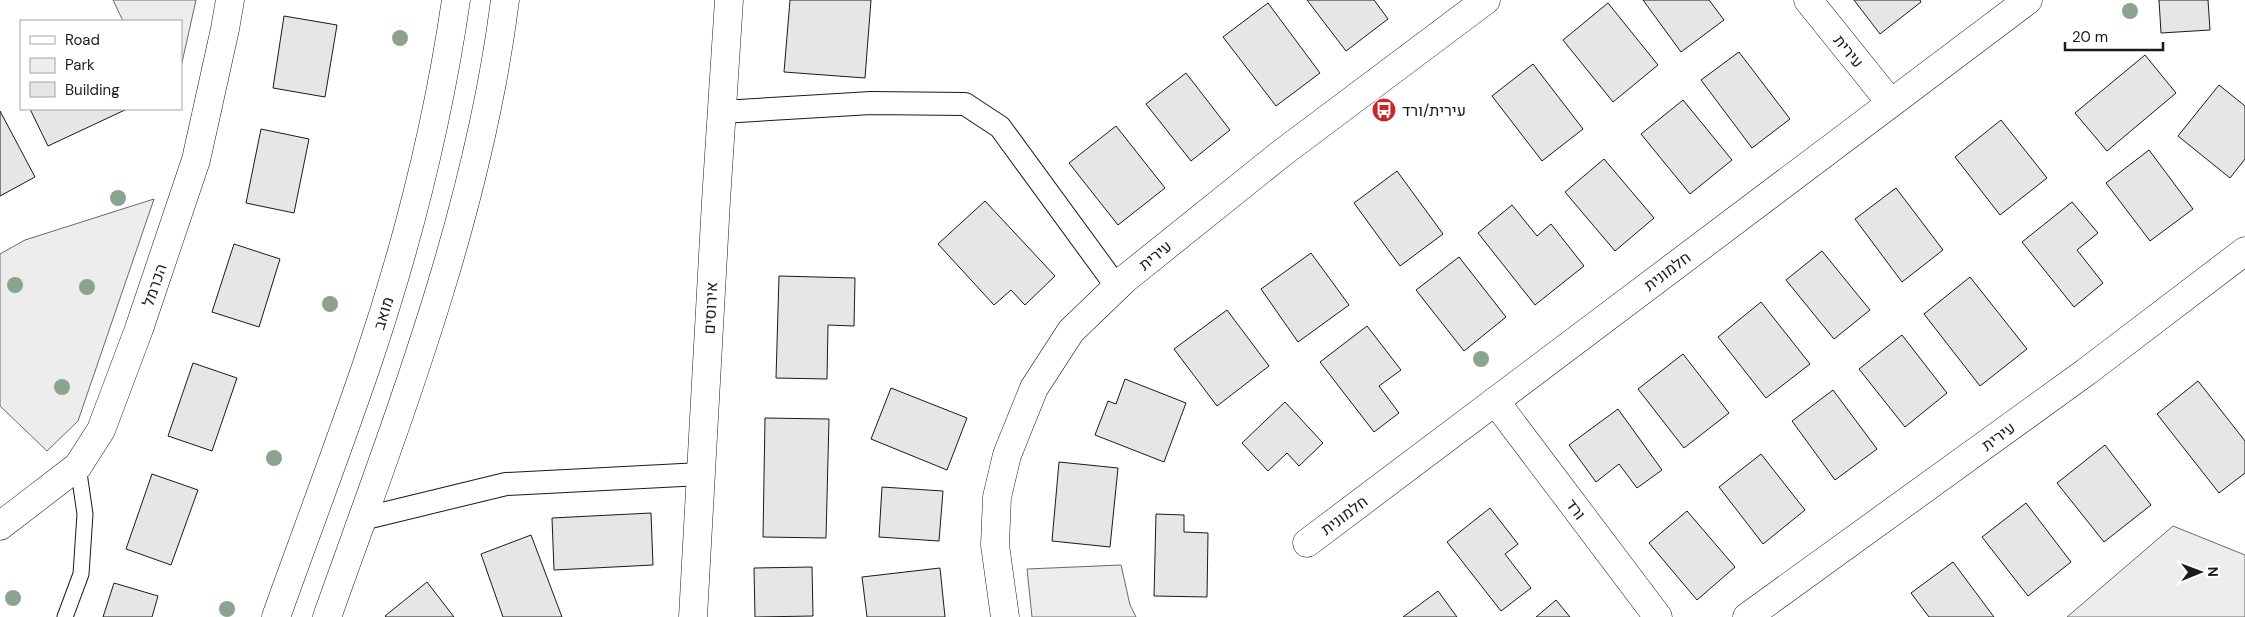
<svg xmlns="http://www.w3.org/2000/svg" width="2245" height="617" viewBox="0 0 2245 617" font-family="'DM Sans',Heebo,sans-serif">
<style>
.green{fill:#ededed;stroke:#6a6a6a}
.building{fill:#e6e6e6;stroke:#1a1a1a}
.lines{fill:none;stroke-linecap:round;stroke-linejoin:round}
.service-casing{stroke:#1a1a1a;stroke-width:17}
.pedestrian-casing{stroke:#1a1a1a;stroke-width:24}
.minor-casing{stroke:#1a1a1a;stroke-width:29}
.secondary-casing{stroke:#1a1a1a;stroke-width:29}
.service{stroke:#fff;stroke-width:15}
.pedestrian{stroke:#fff;stroke-width:22}
.minor{stroke:#fff;stroke-width:28}
.secondary{stroke:#fff;stroke-width:28}
.tree{fill:#8aa48f}
.labels{text-anchor:middle;stroke-width:4;stroke-linejoin:round;paint-order:stroke}
.street-label{font-size:16px;fill:#1a1a1a;stroke:#fff}
.poi-label{font-size:16px;fill:#1a1a1a;stroke:#fff;text-anchor:start}
</style>
<rect width="100%" height="100%" fill="#fff"/>
<g class="green">
<path d="M113,0h83l-15,67v-46h-58z"/>
<path d="M154,199l-76,222 -31,30 -47,-45v-152l25,-14z"/>
<path d="M2173,526l72,29v62h-178z"/>
<path d="M1121,565l9,40 6,12h-104l-5,-48z"/>
</g>
<g class="building">
<path d="M790,0h81l-6,78 -81,-6z"/>
<path d="M1307,0h67l14,19 -42,32z"/>
<path d="M1643,0h66l15,20 -43,32z"/>
<path d="M1854,0h66l1,2 -41,32z"/>
<path d="M2159,0h49l2,30 -49,3z"/>
<path d="M1268,3l52,70 -44,33 -53,-69z"/>
<path d="M1608,3l50,62 -45,37 -50,-62z"/>
<path d="M284,16l53,9 -12,72 -52,-9z"/>
<path d="M1739,52l51,67 -38,29 -51,-68z"/>
<path d="M2145,55l31,38 -69,58 -32,-38z"/>
<path d="M1533,64l50,65 -41,32 -50,-65z"/>
<path d="M1186,73l44,57 -39,31 -45,-57z"/>
<path d="M2219,85l26,21v53l-15,19 -52,-42z"/>
<path d="M1683,100l49,60 -42,34 -49,-60z"/>
<path d="M30,109h97l-79,37z"/>
<path d="M0,111l35,66 -35,19z"/>
<path d="M2001,120l46,58 -47,37 -45,-58z"/>
<path d="M1116,126l49,62 -47,37 -49,-62z"/>
<path d="M261,129l48,10 -15,74 -48,-10z"/>
<path d="M2149,150l44,59 -43,32 -44,-58z"/>
<path d="M1604,159l50,59 -39,33 -50,-59z"/>
<path d="M1397,171l46,63 -43,32 -46,-63z"/>
<path d="M1896,188l47,62 -41,32 -47,-63z"/>
<path d="M985,201l70,75 -30,29 -14,-15 -17,15 -56,-61z"/>
<path d="M2072,202l26,31 -21,17 26,33 -29,24 -52,-65z"/>
<path d="M1512,205l25,31 14,-12 33,42 -49,39 -57,-72z"/>
<path d="M234,244l46,15 -21,68 -47,-15z"/>
<path d="M1822,251l48,59 -36,29 -48,-59z"/>
<path d="M1311,253l38,52 -51,37 -37,-53z"/>
<path d="M1459,257l47,60 -42,34 -48,-61z"/>
<path d="M779,276l76,2 -1,48 -26,-1 -1,54 -51,-1z"/>
<path d="M1970,277l57,72 -47,37 -56,-72z"/>
<path d="M1761,302l49,62 -44,34 -48,-61z"/>
<path d="M1227,310l42,56 -52,40 -43,-57z"/>
<path d="M1367,326l34,44 -22,16 20,27 -25,19 -54,-70z"/>
<path d="M1902,335l45,58 -42,34 -46,-58z"/>
<path d="M1683,354l46,59 -45,35 -46,-59z"/>
<path d="M193,363l44,15 -25,73 -44,-15z"/>
<path d="M1125,379l61,24 -22,59 -69,-27 13,-34 8,3z"/>
<path d="M2198,381l47,60v32l-26,20 -62,-79z"/>
<path d="M891,388l76,30 -20,52 -76,-31z"/>
<path d="M1833,390l44,59 -42,31 -43,-59z"/>
<path d="M1285,402l38,41 -24,23 -12,-13 -19,18 -26,-28z"/>
<path d="M1618,409l44,61 -25,18 -18,-24 -23,18 -27,-37z"/>
<path d="M765,418l64,1 -3,119 -63,-1z"/>
<path d="M2105,445l46,60 -47,37 -47,-59z"/>
<path d="M1761,454l44,56 -42,34 -44,-57z"/>
<path d="M1059,462l59,6 -8,79 -58,-6z"/>
<path d="M152,474l46,16 -27,75 -45,-16z"/>
<path d="M882,487l61,4 -4,50 -60,-4z"/>
<path d="M2026,503l45,59 -43,34 -46,-59z"/>
<path d="M1490,508l28,36 -13,10 26,34 -30,23 -54,-69z"/>
<path d="M1687,511l48,56 -38,33 -48,-57z"/>
<path d="M651,513l2,52 -99,5 -2,-52z"/>
<path d="M1156,514l28,1v17l24,1 -1,64 -53,-1z"/>
<path d="M531,535l31,82h-59l-22,-63z"/>
<path d="M1953,562l41,55h-65l-18,-24z"/>
<path d="M812,567l1,49 -58,1 -1,-49z"/>
<path d="M940,568l5,49h-78l-5,-40z"/>
<path d="M427,582l27,35h-68l-1,-1z"/>
<path d="M114,583l44,13 -6,21h-49z"/>
<path d="M1438,591l19,26h-54z"/>
<path d="M1556,600l14,17h-34z"/>
</g>
<g class="lines">
<defs>
<path id="service" d="M65,617l16,-43 4,-60 -7,-48"/>
<g id="pedestrian">
<path d="M722,112l149,-9 94,1 35,23 117,160"/>
<path d="M362,519l144,-35 195,-10"/>
</g>
<g id="minor">
<path d="M1808,0l82,102"/>
<path d="M1495,401l163,216"/>
<path d="M0,526l78,-60 23,-36 38,-101 57,-169 29,-131 5,-29"/>
<path d="M1307,543l721,-543"/>
<path d="M693,617l23,-416 13,-201"/>
<path d="M1005,617l-10,-72 2,-48 10,-42 27,-67 37,-57 54,-52 157,-126 204,-153"/>
<path d="M1747,617l339,-245 159,-121"/>
</g>
<g id="secondary">
<path d="M276,617c30,-84 62,-168 91,-253 40,-118 71,-241 89,-364"/>
<path d="M327,617c72,-202 151,-403 178,-617"/>
</g>
</defs>
<use href="#service" class="service-casing"/>
<use href="#pedestrian" class="pedestrian-casing"/>
<use href="#minor" class="minor-casing"/>
<use href="#secondary" class="secondary-casing"/>
<use href="#service" class="service"/>
<use href="#pedestrian" class="pedestrian"/>
<use href="#minor" class="minor"/>
<use href="#secondary" class="secondary"/>
</g>
<g class="tree">
<circle cx="2130" cy="11" r="8"/>
<circle cx="400" cy="38" r="8"/>
<circle cx="118" cy="198" r="8"/>
<circle cx="15" cy="285" r="8"/>
<circle cx="87" cy="287" r="8"/>
<circle cx="330" cy="304" r="8"/>
<circle cx="1481" cy="359" r="8"/>
<circle cx="62" cy="387" r="8"/>
<circle cx="274" cy="458" r="8"/>
<circle cx="13" cy="598" r="8"/>
<circle cx="227" cy="609" r="8"/>
</g>
<defs>
<symbol id="bus-disc" viewBox="-11 -11 22 22"><circle r="9.5" fill="#c62828" stroke="#fff"/><path d="M-5-6H5V4H4V6H2V4H-2V6H-4V4H-5ZM-3.5-4V0h7V-4ZM-3.5 1.2v1.5H-2V1.2ZM2 1.2v1.5H3.5V1.2Z" fill="#fff"/></symbol>
</defs>
<g fill-rule="evenodd">
<use href="#bus-disc" x="1370" y="96" width="28" height="28"/>
</g>
<g class="labels">
<g class="street-label">
<text transform="translate(1849 51) rotate(51)" y="6">עירית</text>
<text transform="translate(1155 255) rotate(-39)" y="6">עירית</text>
<text transform="translate(1667 271) rotate(-37)" y="6">חלמונית</text>
<text transform="translate(154 285) rotate(-71)" y="6">הכרמל</text>
<text transform="translate(710 308) rotate(-87)" y="6">אירוסים</text>
<text transform="translate(383 313) rotate(-73)" y="6">מואב</text>
<text transform="translate(1998 436) rotate(-36)" y="6">עירית</text>
<text transform="translate(1576 509) rotate(53)" y="6">ורד</text>
<text transform="translate(1344 515) rotate(-37)" y="6">חלמונית</text>
</g>
<g class="poi-label">
<text x="1402" y="116">עירית/ורד</text>
</g>
</g>
<rect x="20" y="20" width="162" height="90" fill="#ffffff" stroke="#a3a3a3"/>
<rect x="30" y="36" width="25" height="8" fill="#ffffff" stroke="#a3a3a3"/>
<text x="65" y="45" font-size="15" fill="#1a1a1a">Road</text>
<rect x="30" y="58" width="25" height="15" fill="#ededed" stroke="#a3a3a3"/>
<text x="65" y="70" font-size="15" fill="#1a1a1a">Park</text>
<rect x="30" y="82" width="25" height="15" fill="#e6e6e6" stroke="#a3a3a3"/>
<text x="65" y="95" font-size="15" fill="#1a1a1a">Building</text>
<g transform="translate(2200 572) rotate(89)" stroke="#ffffff" stroke-width="4" paint-order="stroke">
<path d="M0-4L9 19L0 12L-9 19Z" fill="#1a1a1a"/>
<text y="-8" font-size="14" font-weight="bold" text-anchor="middle" fill="#1a1a1a">N</text>
</g>
<path d="M2065 42v8h98v-8" fill="none" stroke="#1a1a1a" stroke-width="2.5"/>
<text x="2072" y="42" font-size="15" fill="#1a1a1a" stroke="#ffffff" stroke-width="4" paint-order="stroke">20 m</text>
</svg>
